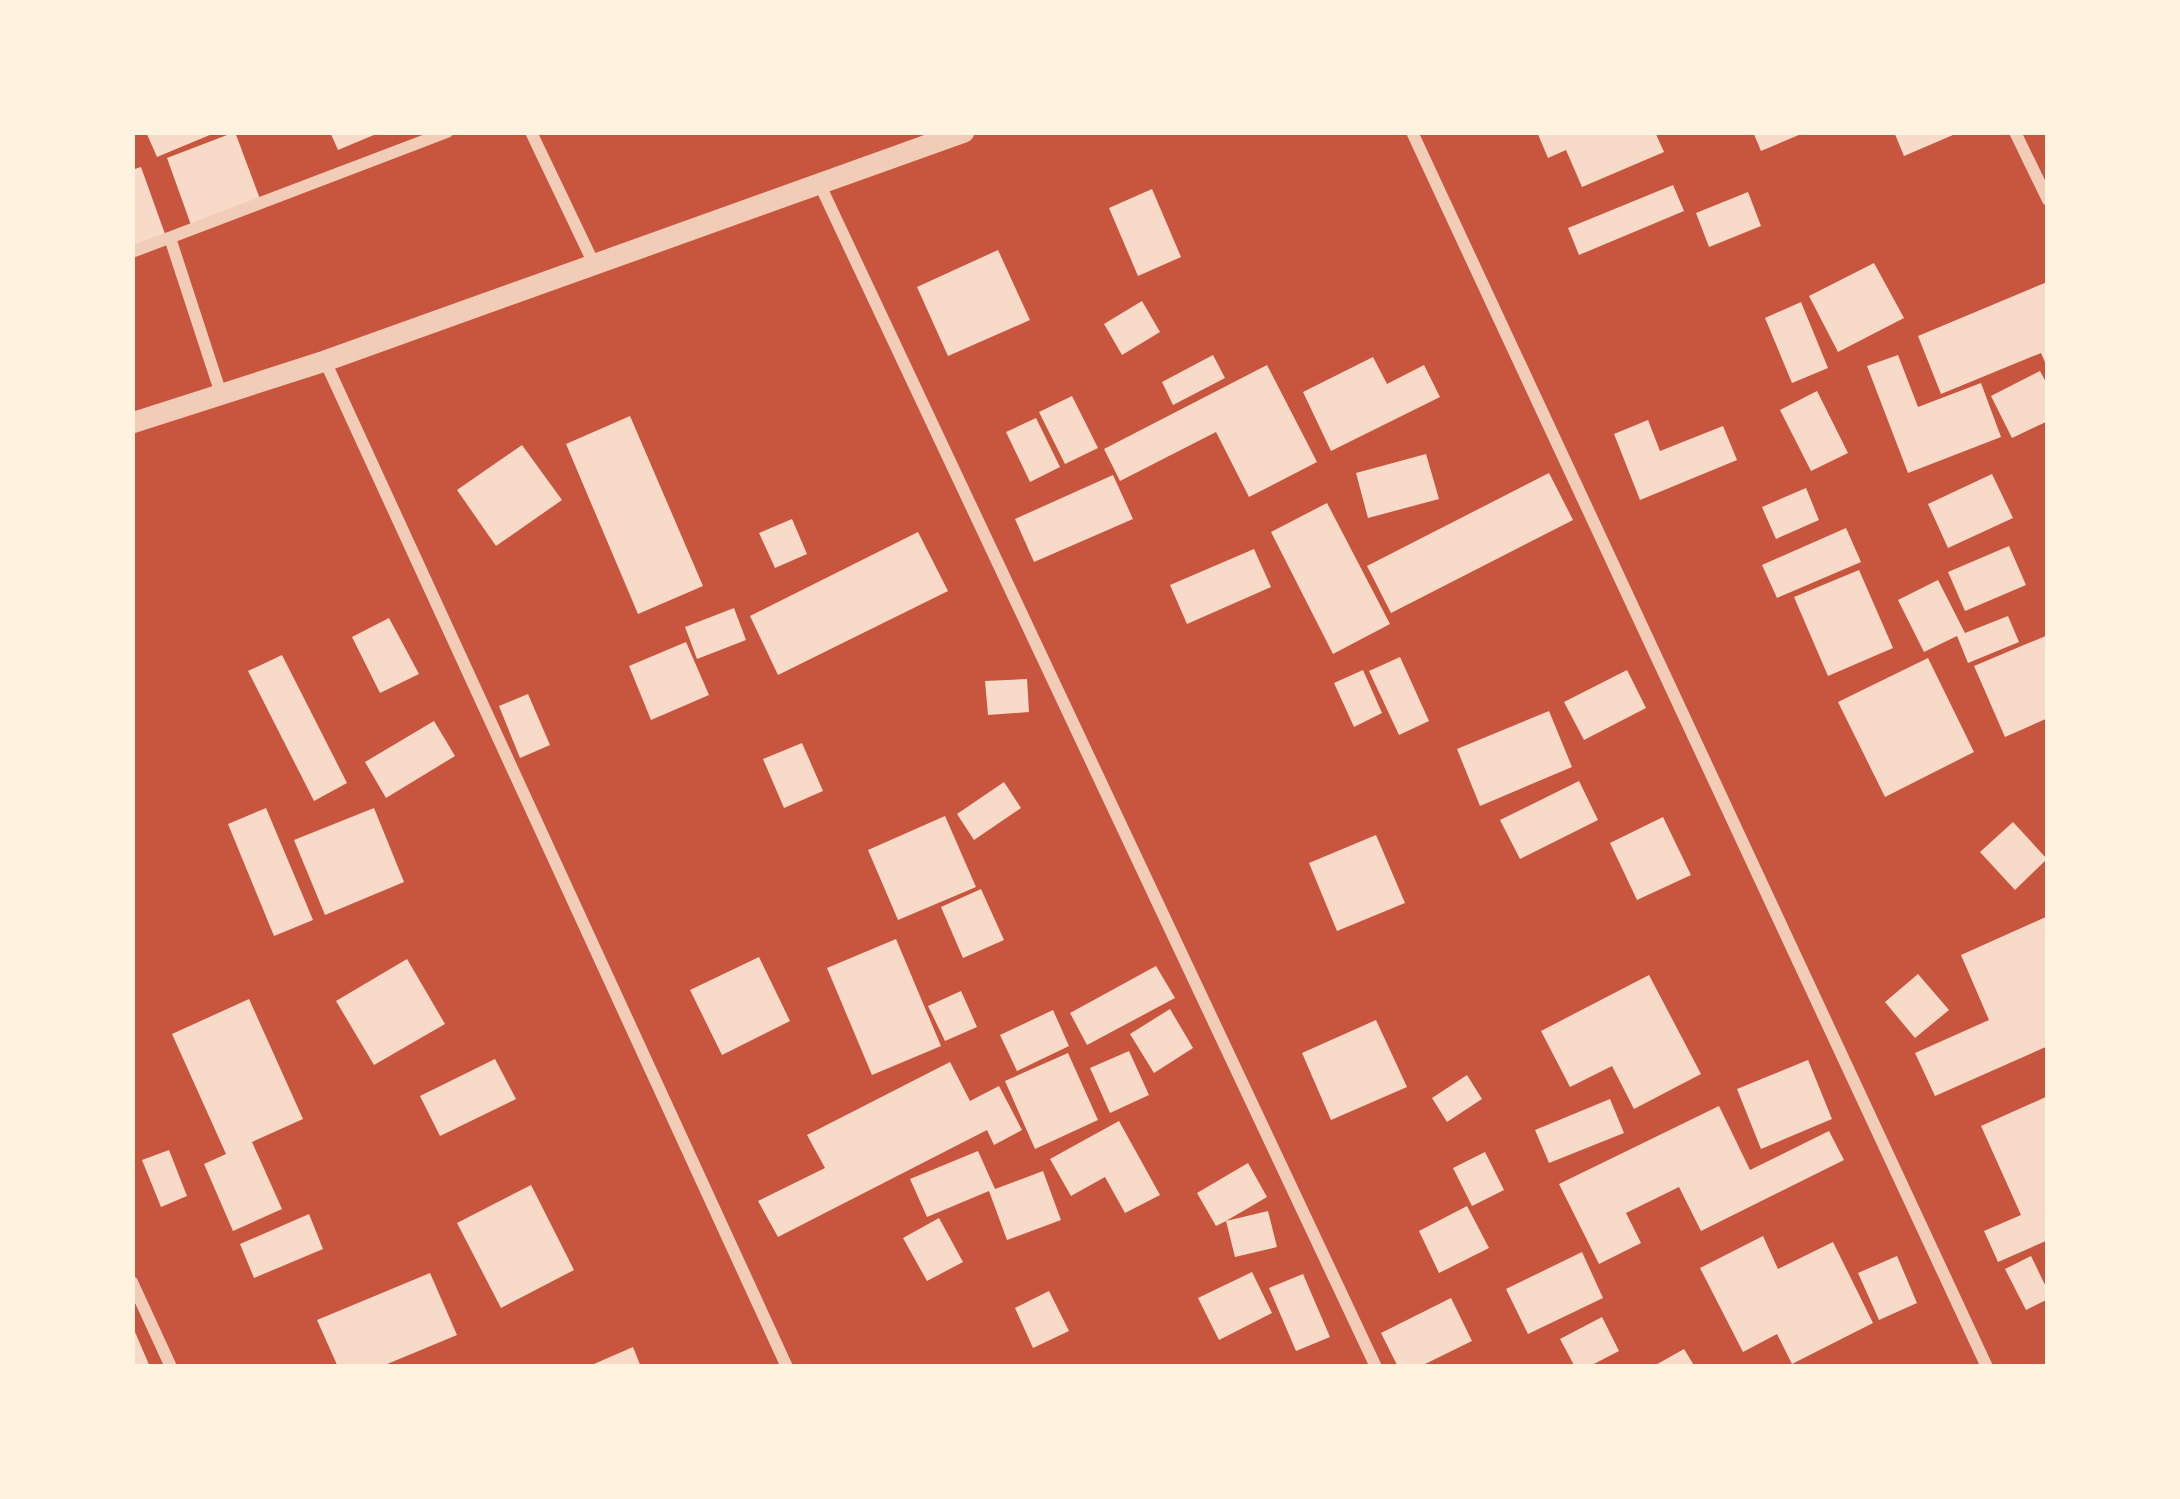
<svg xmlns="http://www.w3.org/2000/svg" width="2180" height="1499" viewBox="0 0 2180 1499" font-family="'Varela Round',sans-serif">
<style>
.building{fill:#f7dbc8}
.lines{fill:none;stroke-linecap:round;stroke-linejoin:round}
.minor{stroke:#f1ccb7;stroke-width:12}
.tertiary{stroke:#f1ccb7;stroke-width:21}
</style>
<rect width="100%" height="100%" fill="#c8553d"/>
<g class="building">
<path d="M146,132h71l-60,25z"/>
<path d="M235,132l25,67 -69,26 -24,-67z"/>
<path d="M330,132h51l-43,18z"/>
<path d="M1537,132h118l9,20 -82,35 -16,-37 -18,8z"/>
<path d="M1753,132h53l-45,19z"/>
<path d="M1894,132h66l-56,24z"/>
<path d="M141,167l24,67 -33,12v-76z"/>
<path d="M1673,185l11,26 -105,44 -11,-27z"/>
<path d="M1152,189l29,68 -43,19 -29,-68z"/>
<path d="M1748,192l13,34 -52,21 -13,-34z"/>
<path d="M998,250l32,70 -82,36 -31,-69z"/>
<path d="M1874,263l30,55 -66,34 -29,-56z"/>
<path d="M2047,282l1,87 -7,-16 -100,41 -23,-58z"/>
<path d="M1142,301l18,31 -38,23 -18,-31z"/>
<path d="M1801,302l27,66 -36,15 -27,-65z"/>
<path d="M1213,355l12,23 -52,27 -11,-23z"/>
<path d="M1898,355l20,52 63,-24 20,54 -93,36 -41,-107z"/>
<path d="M1373,357l14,27 37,-19 16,32 -109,54 -28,-59z"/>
<path d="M1267,365l50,97 -68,35 -33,-65 -96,49 -16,-32z"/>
<path d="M2040,371l8,15v35l-36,17 -21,-42z"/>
<path d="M1817,391l31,62 -37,18 -31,-61z"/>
<path d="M1072,396l26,52 -33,16 -26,-52z"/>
<path d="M630,416l73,170 -65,28 -72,-170z"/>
<path d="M1036,418l24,49 -30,15 -24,-50z"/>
<path d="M1648,420l12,31 63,-25 14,34 -97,40 -26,-66z"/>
<path d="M522,445l40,55 -66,46 -39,-56z"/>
<path d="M1426,454l13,45 -71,19 -12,-45z"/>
<path d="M1549,473l24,47 -182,93 -24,-47z"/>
<path d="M1992,474l21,44 -65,30 -20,-44z"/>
<path d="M1113,475l20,44 -99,43 -19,-43z"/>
<path d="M1806,488l13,32 -43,19 -14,-32z"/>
<path d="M1327,503l63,121 -57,30 -62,-122z"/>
<path d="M792,519l15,35 -32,14 -16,-35z"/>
<path d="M1846,528l15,34 -84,36 -15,-33z"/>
<path d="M918,532l30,59 -170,84 -28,-59z"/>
<path d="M2009,546l17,39 -61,26 -17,-39z"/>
<path d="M1254,549l17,38 -84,37 -17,-39z"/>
<path d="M1859,570l34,78 -65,28 -34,-79z"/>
<path d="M1938,580l27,53 43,-17 11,26 -51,21 -11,-27 -33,16 -26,-52z"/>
<path d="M734,608l12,32 -49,19 -12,-32z"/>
<path d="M389,618l30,56 -39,19 -28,-56z"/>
<path d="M2048,635v83l-43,19 -31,-71z"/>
<path d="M686,642l23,53 -58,25 -22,-54z"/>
<path d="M282,655l65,128 -33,18 -66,-130z"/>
<path d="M1400,657l29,64 -30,14 -30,-64z"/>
<path d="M1928,658l46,94 -89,45 -47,-95z"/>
<path d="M1363,670l19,43 -28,14 -20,-44z"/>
<path d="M1627,670l19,38 -62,32 -20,-38z"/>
<path d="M1027,679l2,33 -41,3 -3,-34z"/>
<path d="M528,694l22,51 -30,13 -21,-52z"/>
<path d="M1549,711l23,56 -92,39 -23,-57z"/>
<path d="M434,721l21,35 -69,42 -21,-36z"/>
<path d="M802,743l21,48 -39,17 -21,-49z"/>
<path d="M1579,781l19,39 -78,39 -20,-39z"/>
<path d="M1004,782l17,26 -47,32 -17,-26z"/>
<path d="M266,808l47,112 -39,16 -46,-112z"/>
<path d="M374,808l30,74 -79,33 -31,-75z"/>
<path d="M945,816l31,71 -78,33 -30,-70z"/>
<path d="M1663,817l28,58 -54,25 -27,-57z"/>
<path d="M2013,822l34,37 -32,31 -35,-38z"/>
<path d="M1376,835l29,68 -68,28 -28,-68z"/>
<path d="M981,889l23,51 -41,18 -22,-51z"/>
<path d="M2048,916v130l-113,50 -20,-43 74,-33 -28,-65z"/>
<path d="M896,939l45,107 -69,29 -45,-107z"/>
<path d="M759,957l31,64 -68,34 -32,-65z"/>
<path d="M407,959l38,65 -71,41 -38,-64z"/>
<path d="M1156,966l19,32 -88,47 -17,-32z"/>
<path d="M1918,974l31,36 -34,28 -30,-36z"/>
<path d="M1649,975l52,99 -67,35 -22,-43 -42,21 -29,-56z"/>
<path d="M961,991l16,36 -32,14 -17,-35z"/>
<path d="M249,999l54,120 -51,23 30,67 -49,22 -29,-67 22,-10 -54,-120z"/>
<path d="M1170,1009l23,39 -39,25 -24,-39z"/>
<path d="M1053,1010l16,36 -52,25 -17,-36z"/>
<path d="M1376,1020l31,67 -76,33 -29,-67z"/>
<path d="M1129,1051l20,44 -39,18 -20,-45z"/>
<path d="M1068,1053l30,67 -63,29 -30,-68z"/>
<path d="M495,1059l21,40 -76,37 -20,-40z"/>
<path d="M1808,1060l24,59 -71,30 -24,-60z"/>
<path d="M950,1062l20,39 29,-15 23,44 -28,15 -7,-15 -209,107 -20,-36 67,-33 -18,-33z"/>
<path d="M1467,1075l15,24 -35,23 -15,-24z"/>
<path d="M2048,1096v144l-50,22 -14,-31 37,-16 -40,-89z"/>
<path d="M1610,1099l14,34 -75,30 -14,-33z"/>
<path d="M1719,1106l31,64 79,-39 15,29 -143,71 -22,-44 -53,26 15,30 -42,21 -40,-80z"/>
<path d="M1119,1121l41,74 -35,18 -20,-36 -34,19 -21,-37z"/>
<path d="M169,1150l18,46 -26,11 -19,-47z"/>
<path d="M978,1151l17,38 48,-18 18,49 -54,20 -18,-49 -62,26 -17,-38z"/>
<path d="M1485,1152l19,38 -32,16 -19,-38z"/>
<path d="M1248,1163l19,34 -41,24 42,-10 9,36 -42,10 -9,-36 -10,5 -19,-33z"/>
<path d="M531,1185l43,85 -73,38 -44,-85z"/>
<path d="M1467,1206l22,42 -50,25 -20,-42z"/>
<path d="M309,1214l14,35 -69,29 -14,-34z"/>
<path d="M939,1218l24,44 -36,19 -24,-43z"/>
<path d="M1763,1236l15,33 55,-27 40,81 -81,41 -15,-30 -34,18 -43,-84z"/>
<path d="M1582,1252l21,46 -75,36 -22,-45z"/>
<path d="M1897,1256l20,47 -38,17 -21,-47z"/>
<path d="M2031,1256l17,35v8l-22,11 -21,-41z"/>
<path d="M1252,1272l20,41 -53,27 -21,-42z"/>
<path d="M430,1273l27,62 -77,32h-42l-21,-47z"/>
<path d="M1303,1274l27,63 -34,14 -27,-63z"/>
<path d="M1049,1291l20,40 -36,17 -18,-40z"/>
<path d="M1451,1298l21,43 -53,26h-21l-17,-34z"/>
<path d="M1602,1317l17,34 -31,16h-13l-15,-28z"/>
<path d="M132,1325l18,42h-18z"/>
<path d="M633,1347l8,20h-54z"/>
<path d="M1684,1349l11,18h-43z"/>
</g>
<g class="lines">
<g class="minor">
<path d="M531,132l63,132"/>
<path d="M1412,132l575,1235"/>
<path d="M2015,132l33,68"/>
<path d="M820,185l556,1182"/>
<path d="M170,238l51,156"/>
<path d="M132,252l315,-120"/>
<path d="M325,361l462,1006"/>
<path d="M132,1282l39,85"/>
</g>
<path class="tertiary" d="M132,423l193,-62 639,-229"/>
</g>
<rect width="2180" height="1499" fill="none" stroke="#fff3e0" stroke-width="270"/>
</svg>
